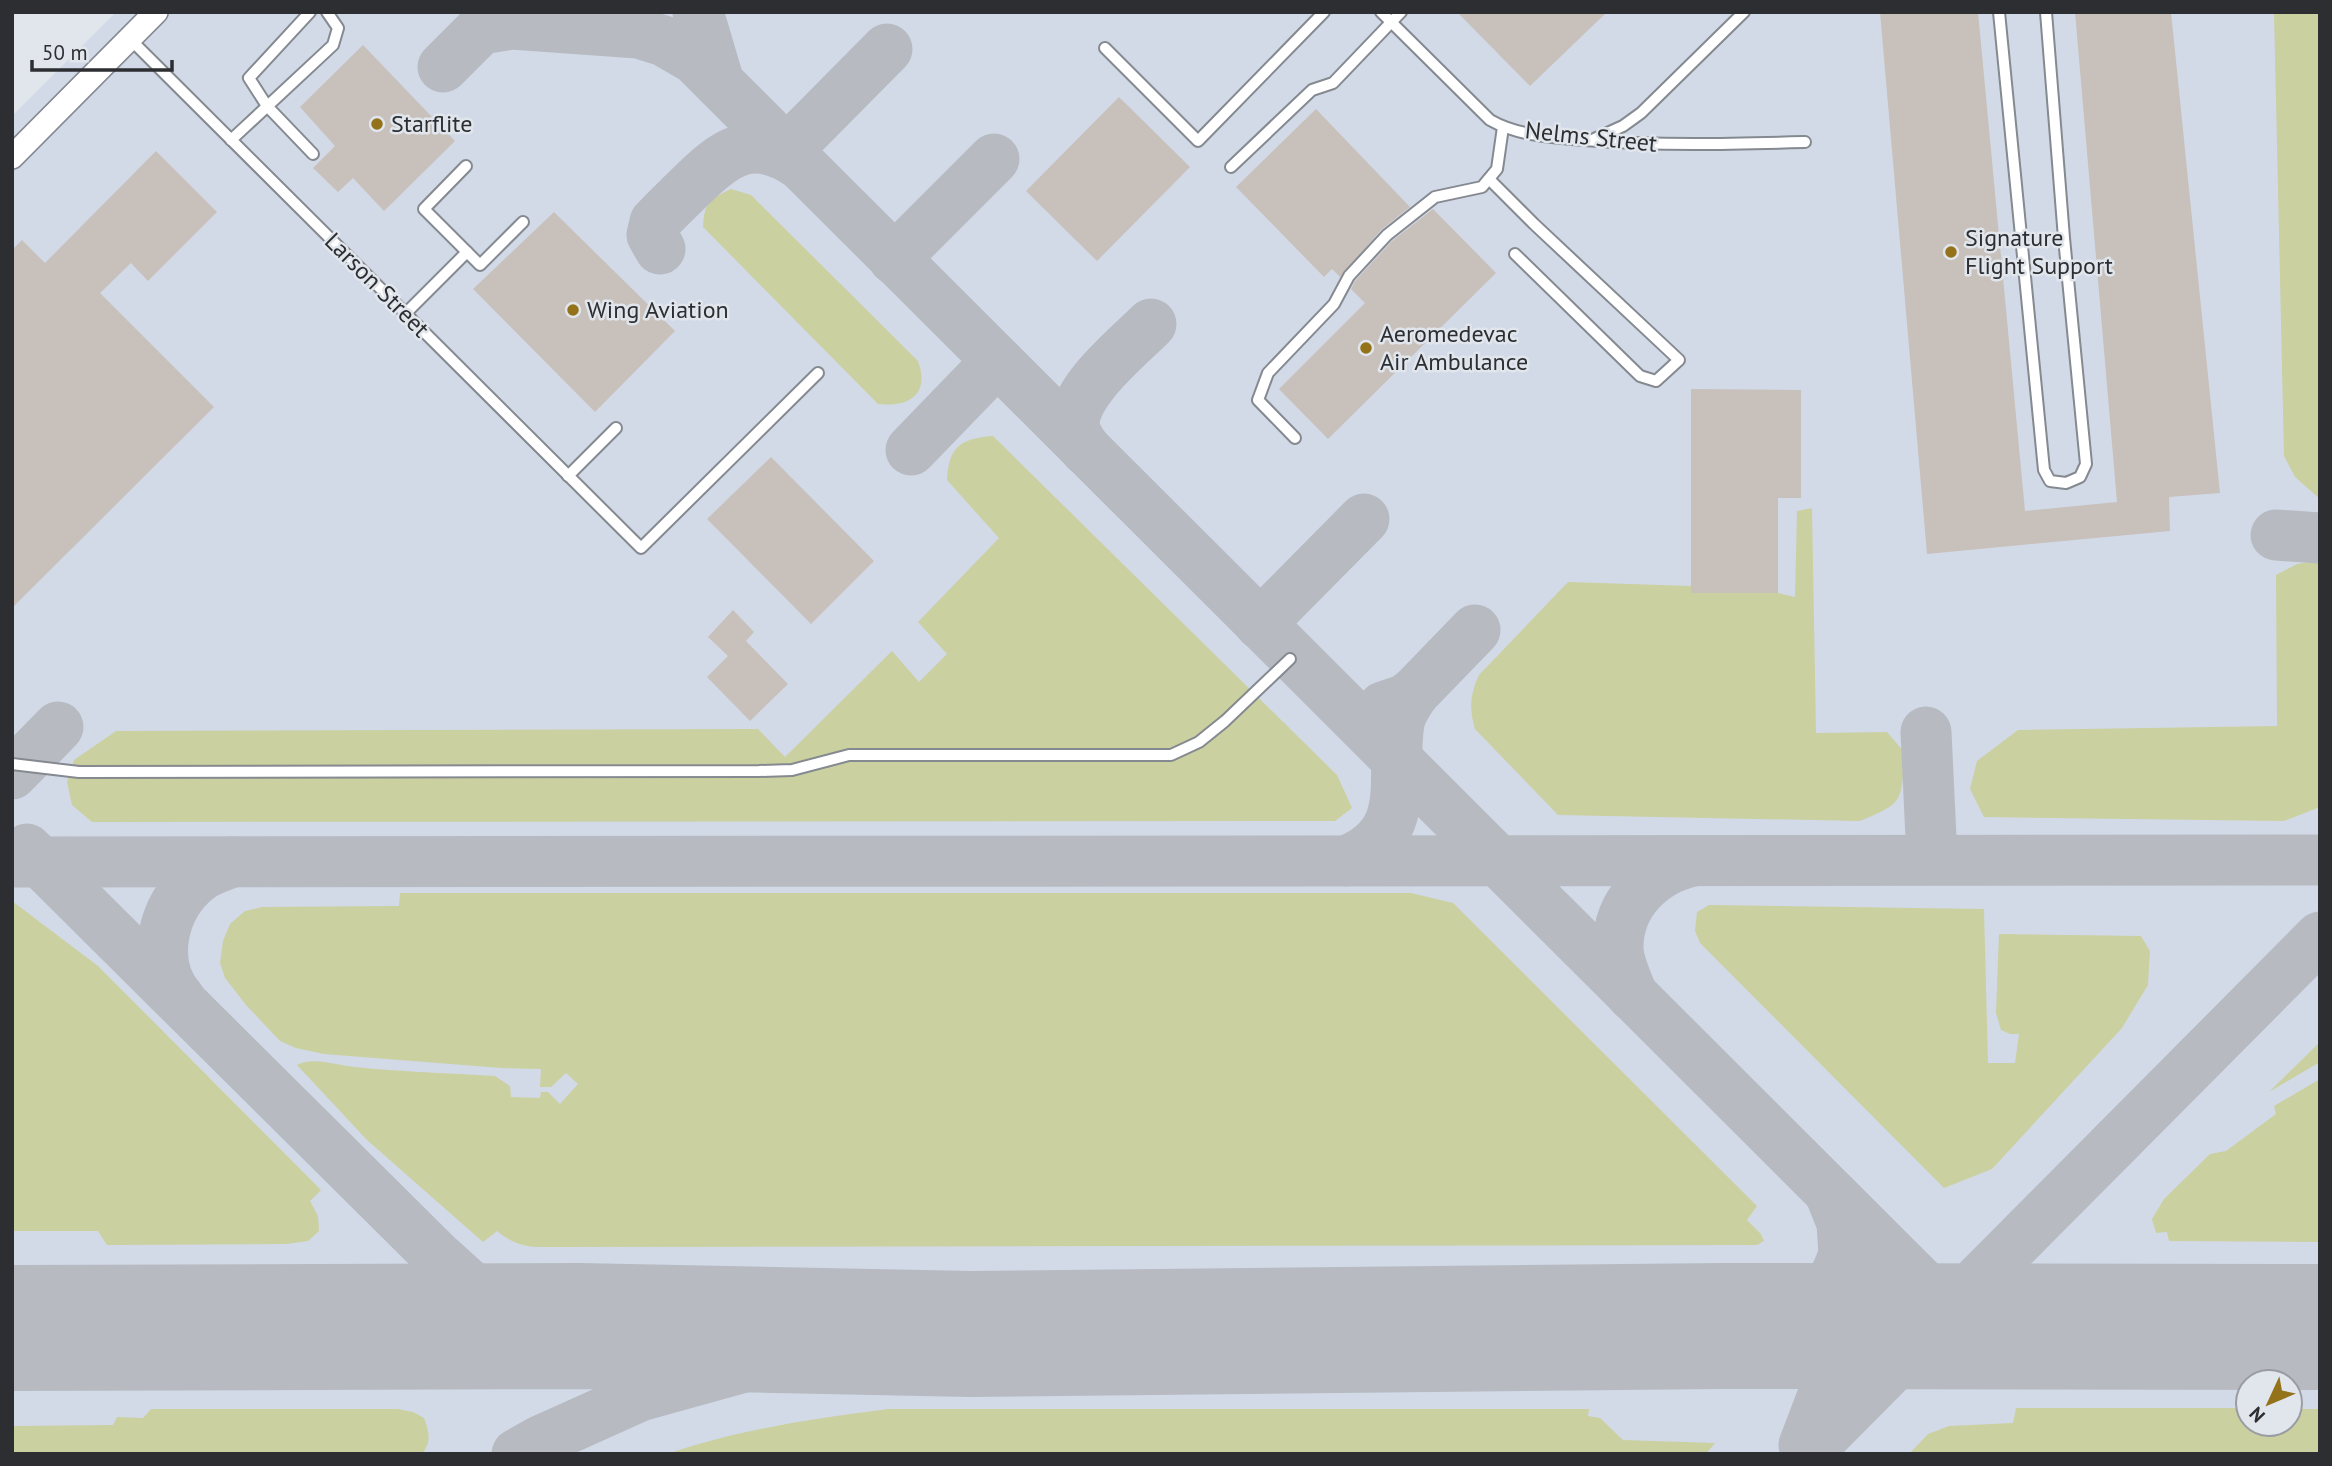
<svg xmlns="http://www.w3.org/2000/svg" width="2332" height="1466" viewBox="0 0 2332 1466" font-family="'PT Sans',sans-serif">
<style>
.built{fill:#d2dae8;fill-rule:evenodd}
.green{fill:#cad09f}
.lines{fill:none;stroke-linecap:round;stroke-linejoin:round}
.taxiway{stroke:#b7bbc1;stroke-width:51}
.runway{stroke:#b7bbc1;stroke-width:126}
.building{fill:#c8c0bb}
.service-casing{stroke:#858990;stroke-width:14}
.minor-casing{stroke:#858990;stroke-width:26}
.service{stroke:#fff;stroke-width:10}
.minor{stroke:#fff;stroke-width:23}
.poi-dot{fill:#937219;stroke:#e1e6ed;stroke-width:2.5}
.labels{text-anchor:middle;stroke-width:5;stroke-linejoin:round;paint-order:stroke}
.poi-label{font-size:24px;fill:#2c2e31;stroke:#e1e6ed;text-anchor:start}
.street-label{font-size:24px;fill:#2c2e31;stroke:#e1e6ed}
</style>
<rect width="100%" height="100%" fill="#e1e6ed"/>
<path class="built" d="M116,12h2204v1442h-2308v-1338zM2248,1382h42v42h-42z"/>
<g class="green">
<path d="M2274,12h46v487l-25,-22 -11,-21z"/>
<path d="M731,189l20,6 167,166c12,34 -9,46 -40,43l-175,-177c1,-25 7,-28 28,-38z"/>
<path d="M993,436l344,339 15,33 -17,13 -1243,1 -20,-17 -5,-23 7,-22 42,-29 642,-2 27,28 107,-106 27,31 28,-28 -29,-32 81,-84 -52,-58c2,-34 13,-41 46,-44z"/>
<path d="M1812,508l4,225 71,-1 18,21c-5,47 2,49 -45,68l-302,-6 -83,-86c-6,-21 -5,-34 4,-54l89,-93 123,4v7h87l17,4 2,-86z"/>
<path d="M2320,560v247l-36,14 -300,-4 -14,-28 7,-28 41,-31 259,-4 -1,-151 21,-11z"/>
<path d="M400,893h1011l42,10 304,303 -10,14 14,14 3,7 -7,4 -1219,2c-18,-1 -27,-5 -41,-16l-14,11 -116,-102 -70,-75c16,-9 41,1 58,2 46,5 94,6 140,9l15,10 1,11 29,1 1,-6h7l12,12 18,-20 -12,-11 -15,14h-11l1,-18 -40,-1 -177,-14 -28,-6 -16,-7 -34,-36 -21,-27 -5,-15 3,-22 7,-17 15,-13 17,-4 137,-1z"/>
<path d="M12,901l86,65 223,224 -11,11 8,15 1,15 -11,10 -21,3 -180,1 -9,-14h-86z"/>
<path d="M1709,905l275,4 4,154h27l4,-29h-9l-9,-4 -5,-17 3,-79 142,2 9,15 -2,34 -26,43 -130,141 -48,19 -244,-245 -5,-12 2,-19z"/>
<path d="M2320,1042v20l-51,30z"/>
<path d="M2320,1079v163l-151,-1 -2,-9 -11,1 -4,-14 12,-20 46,-45 16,-3 50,-37 -2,-8z"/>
<path d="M2016,1408h232v16h42v-15h30v45h-411l19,-20 21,-8 64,-3z"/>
<path d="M151,1409h247l15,3 11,6c5,14 8,23 -2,36h-410v-28l101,-1 4,-8 26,1z"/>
<path d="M888,1409h701l-1,7 12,2 23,22 92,3 -9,11h-1039c73,-25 145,-35 221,-45z"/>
</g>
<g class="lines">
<g class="taxiway">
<path d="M698,12l21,71"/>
<path d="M443,67l38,-38 31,-5 126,9 26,8 31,18 1241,1239c24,22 52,25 84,30"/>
<path d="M786,151l101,-102"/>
<path d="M660,249l-8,-14 3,-13c11,-12 23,-23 34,-34 35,-35 62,-56 109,-25"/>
<path d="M894,259l100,-100"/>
<path d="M911,450l86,-89"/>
<path d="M1086,450c-5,-8 -11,-16 -12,-25 0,-35 54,-78 77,-101"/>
<path d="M2276,535l44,3"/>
<path d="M1260,624l104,-105"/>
<path d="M1383,707l21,-7 10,-7 61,-63"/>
<path d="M1926,732l6,127"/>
<path d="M12,774l46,-47"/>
<path d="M27,849l412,409c11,9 21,20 33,29 31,23 69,32 107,39"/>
<path d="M1346,861c69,-27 44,-83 53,-138 2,-11 9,-21 15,-30"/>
<path d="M12,862l2308,-2"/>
<path d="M1633,996c-6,-15 -14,-31 -15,-47 -1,-45 33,-79 75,-88"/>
<path d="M180,999c-31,-35 -18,-94 18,-121 10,-8 22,-11 34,-16"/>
<path d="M1721,1326c64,-1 97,-1 122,-69"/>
<path d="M1804,1445l23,-60 13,-79 4,-51 -2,-32 -12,-30"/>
<path d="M517,1454l23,-13 100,-45 119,-33 212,-29"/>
<path d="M1806,1454l514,-517"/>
</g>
<path class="runway" d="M12,1328l567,-2 392,8 750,-8 599,1"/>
</g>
<g class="building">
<path d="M1457,12h150l-77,74z"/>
<path d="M1880,12h98l47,499 92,-9 -42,-490h96l49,481 -51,4 1,34 -243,23z"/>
<path d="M363,45l92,96 -71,70 -31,-33 -15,14 -25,-24 22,-22 -35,-39z"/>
<path d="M1119,97l71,70 -93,94 -71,-70z"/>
<path d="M1316,109l94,98 -29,23 -41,47 -8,-8 -8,8 -88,-90z"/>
<path d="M156,151l61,61 -69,69 -17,-18 -31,30 114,114 -202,201v-358l10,-10 23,23z"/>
<path d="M1433,209l63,64 -168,166 -49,-50 86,-86 -14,-14 4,-8 37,-40z"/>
<path d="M554,212l121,119 -80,81 -122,-123z"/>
<path d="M1691,389l110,1v108h-23v95h-87z"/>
<path d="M771,457l103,104 -63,63 -104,-105z"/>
<path d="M733,610l21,22 -8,9 42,43 -38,37 -43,-44 21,-21 -20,-19z"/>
</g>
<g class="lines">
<defs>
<g id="service">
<path d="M310,12l-61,66 18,28 46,48"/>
<path d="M1381,12l109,108c28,16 62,17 94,20 74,6 147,4 221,2"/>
<path d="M1999,12l45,458 6,11 16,2 14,-6 6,-13 -22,-226 -18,-226"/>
<path d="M130,39l511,509 177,-175"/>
<path d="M1105,48l93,93 126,-129"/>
<path d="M231,140l102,-95 5,-17 -11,-16"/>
<path d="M1592,140l31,-14 18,-13 103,-101"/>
<path d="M466,166l-42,43 43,43"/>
<path d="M1231,167l81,-77 21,-7 68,-71"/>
<path d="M1489,179l45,45 145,136 -23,21 -16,-5 -125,-122"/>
<path d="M405,314l62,-62 13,13 43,-43"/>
<path d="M1295,438l-37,-38 10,-27 66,-69 15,-28 38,-41 48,-38 47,-10 15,-18 6,-42"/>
<path d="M568,476l48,-48"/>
<path d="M12,764l67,8 680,-1 33,-1 57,-15h322l28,-13 26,-21 65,-62"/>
</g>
<path id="minor" d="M12,157l144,-145"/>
</defs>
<use href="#service" class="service-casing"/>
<use href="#minor" class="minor-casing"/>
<use href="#service" class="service"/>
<use href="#minor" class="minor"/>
</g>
<g class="poi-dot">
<circle cx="377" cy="124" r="7"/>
<circle cx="1951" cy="252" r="7"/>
<circle cx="573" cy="310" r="7"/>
<circle cx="1366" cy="348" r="7"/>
</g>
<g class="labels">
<g class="poi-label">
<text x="391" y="132">Starflite</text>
<text x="1965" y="246">Signature<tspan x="1965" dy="28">Flight Support</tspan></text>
<text x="587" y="318">Wing Aviation</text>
<text x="1380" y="342">Aeromedevac<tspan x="1380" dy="28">Air Ambulance</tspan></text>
</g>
<g class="street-label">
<text transform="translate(1591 137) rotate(6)" y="8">Nelms Street</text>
<text transform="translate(377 285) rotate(45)" y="8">Larson Street</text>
</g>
</g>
<rect width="2332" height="1466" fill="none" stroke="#2c2e31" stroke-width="28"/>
<g transform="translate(2269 1403) rotate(226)"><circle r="33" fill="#e1e6ed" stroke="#999ca2" stroke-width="2"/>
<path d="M0-5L12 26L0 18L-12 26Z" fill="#937219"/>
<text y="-10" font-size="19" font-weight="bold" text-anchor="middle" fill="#2c2e31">N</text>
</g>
<path d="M32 60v10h140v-10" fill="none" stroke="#2c2e31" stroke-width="3.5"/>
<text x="42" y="60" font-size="21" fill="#2c2e31" stroke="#e1e6ed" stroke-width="5" paint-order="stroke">50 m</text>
</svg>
